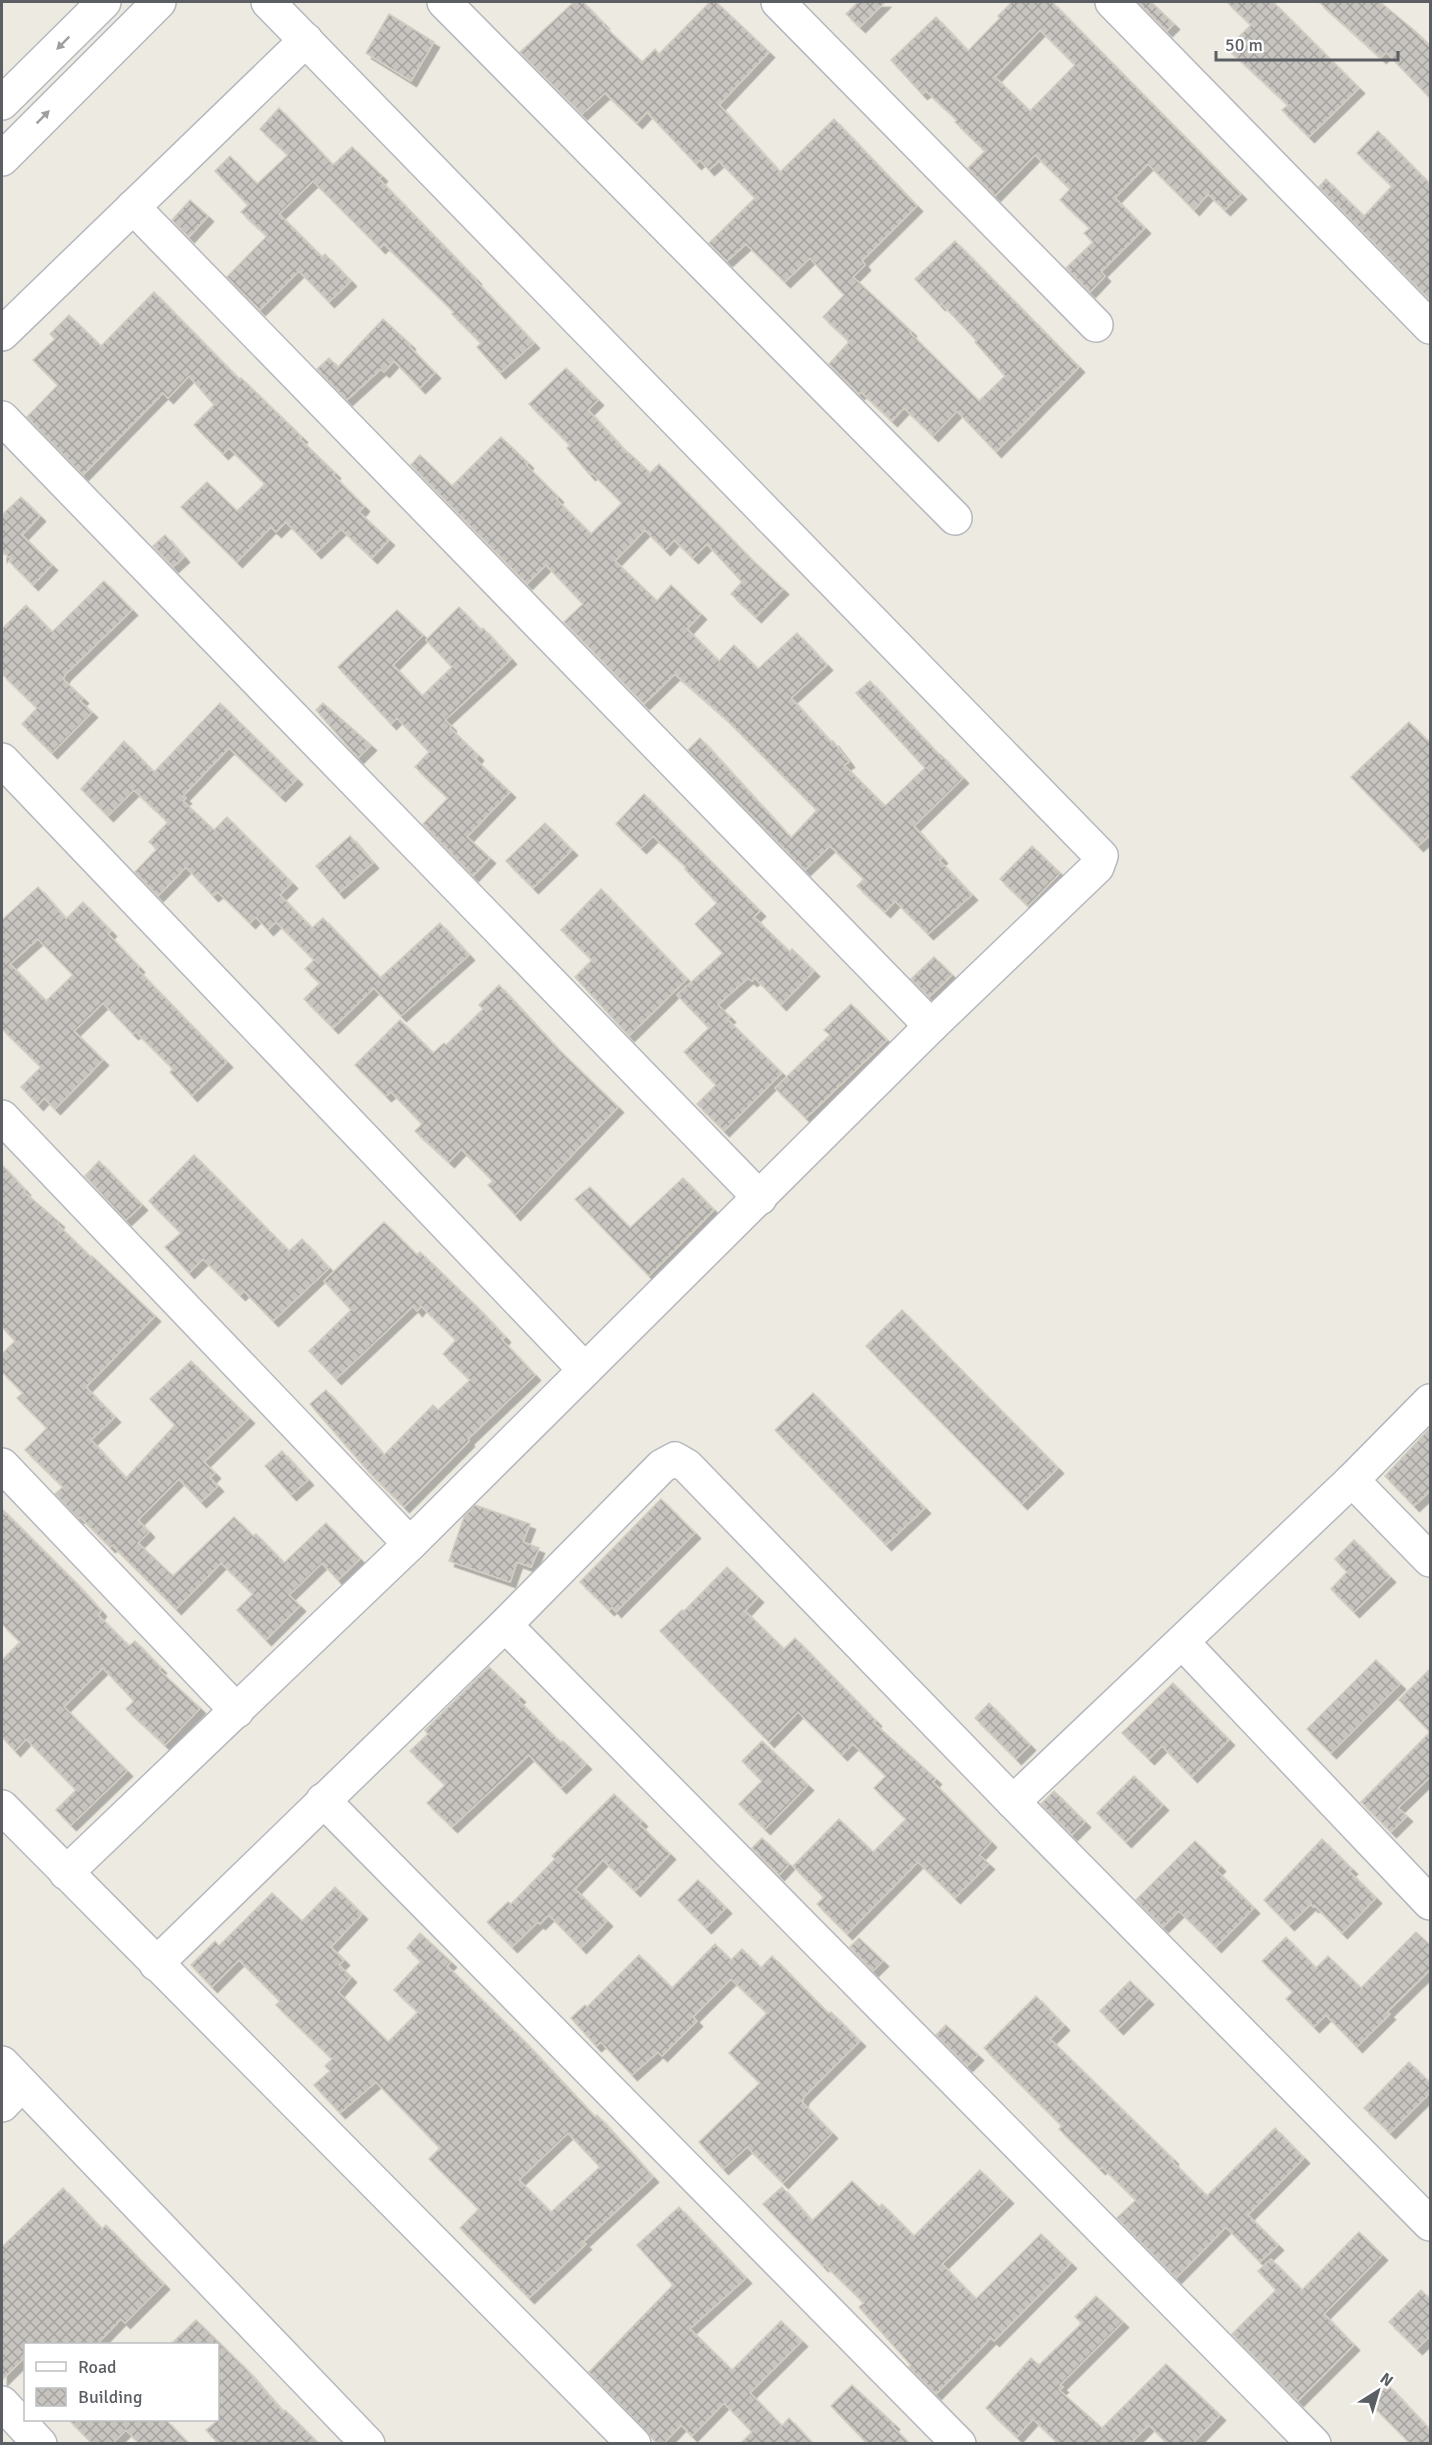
<svg xmlns="http://www.w3.org/2000/svg" width="1432" height="2445" viewBox="0 0 1432 2445" font-family="Signika,sans-serif">
<style>
.building{fill:url(#building-cross-hatch);stroke:#d2ccc1;stroke-width:1.5;fill-rule:evenodd;filter:url(#shadow)}
.lines{fill:none;stroke-linecap:round;stroke-linejoin:round}
.minor-casing{stroke:#b5b8bd;stroke-width:36}
.minor{stroke:#fff;stroke-width:33}
.oneway{fill:#9d9fa1}
</style>
<defs>
<pattern id="building-cross-hatch" width="8" height="8" patternUnits="userSpaceOnUse" patternTransform="scale(1.5)"><rect width="8" height="8" fill="#c8c5c0"/><path d="M0 0l8 8M0 8l8-8" fill="none" stroke="#a5a3a0"/></pattern>
<filter id="shadow"><feDropShadow dx="5.5" dy="5.5" stdDeviation="0" flood-color="#0004"/></filter>
</defs>
<rect width="100%" height="100%" fill="#edeae2"/>
<g class="building">
<path d="M574,2h9l21,22 -1,1 39,37 13,-13 4,5 51,-52h6l53,50 -50,53 61,67 54,-53 83,87 -55,55 3,4 -12,12 58,54 -1,2 69,68 26,-25 -30,-34 2,-1 -36,-38 -1,2 -25,-26 40,-38 124,126 -83,85 -39,-41 -24,25 -29,-28 -12,13 -31,-29 -2,2 -30,-30 19,-21v-3l-25,-23 21,-22 -34,-37 -25,24 -39,-38 -19,17 -18,-18 46,-45 -36,-37 -10,9 -9,-10 -4,4 -49,-52 -10,11 -32,-30 -23,21 -62,-62z"/>
<path d="M858,2h27l-25,25 -14,-13z"/>
<path d="M1012,2h40l189,192 -16,16 -17,-16 -14,16 -46,-46 -33,34 30,30 -44,44 4,4 -15,16 -24,-24 27,-26 -9,-9 6,-5 -30,-28 10,-11 -35,-34 -40,41 -27,-28 17,-17 -30,-29 2,-2 -31,-29 -4,3 -31,-34 45,-43 32,34 32,-33 -2,-2zM1040,30l35,35 -45,46 -35,-34z"/>
<path d="M1138,2h13l23,22 -7,7z"/>
<path d="M1227,2h46l86,86 -50,49 -27,-27 6,-5 -61,-57 24,-23z"/>
<path d="M1319,2h61l35,29 16,16v52l-45,-47 -5,6z"/>
<path d="M389,14l45,28 -23,39 -45,-28z"/>
<path d="M279,108l54,57 19,-18 30,29 -3,3 97,100 -1,1 59,63 -34,30 -23,-26 4,-4 -29,-29 2,-2 -70,-68 -4,4 -67,-67 -34,33 43,43 3,-3 26,27 -22,21 -30,-31 -39,39 -33,-33 40,-41 -26,-24 7,-7 -33,-34 15,-15 27,28 31,-29 -28,-26z"/>
<path d="M1378,131l53,54v116l-112,-114 7,-8 38,37 28,-30 -35,-33z"/>
<path d="M190,200l18,16 -19,21 -17,-17z"/>
<path d="M154,292l85,87 2,-1 61,59 -2,2 35,34 -2,2 31,31 -5,6 30,28 -17,18 -31,-29 -25,24 -30,-31 -10,10 -5,-5 -34,35 -56,-55 26,-25 30,29 28,-27 -36,-36 -6,6 -29,-29 20,-20 -25,-29 -21,22 -5,-5 -80,82 -56,-58 31,-32 -25,-25 22,-21 -5,-5 19,-19 32,31z"/>
<path d="M383,319l27,25 -1,2 26,27 -15,15 -26,-27 -10,11 -3,-3 -34,31 -30,-31 12,-11 9,9z"/>
<path d="M566,368l32,32 -10,10 39,43 1,-1 22,21 9,-9 90,93 34,32 -27,28 -25,-23 11,-12 -35,-38 -14,14 -19,-18 -9,10 -20,-20 -30,31 42,40 14,-16 30,29 -14,15 32,32 15,-16 24,24 39,-36 30,32 -36,33 40,44 2,-1 16,21 -5,3 41,41 40,-38 -69,-75 14,-12 69,74 1,-1 23,24 -49,48 28,32 -3,2 33,35 -44,39 -33,-33 -10,11 -28,-26 7,-7 -34,-33 -25,24 -117,-120 12,-12 91,100 26,-28 -94,-94 -48,-42 -31,30 -80,-82 19,-18 -37,-39 -19,19 -116,-119 9,-10 32,31 49,-49 27,26 -2,2 32,32 -2,2 35,35 31,-31 -30,-30 -2,2 -23,-27 3,-3 -41,-41z"/>
<path d="M21,497l19,19 -18,19 30,30 -19,20 -24,-24 2,-2 -7,-6 -2,3v-41z"/>
<path d="M165,535l19,22 -11,10 -20,-21z"/>
<path d="M104,581l28,29 -67,65 -2,4 20,19 -3,3 12,11 -40,41 -30,-29 15,-16 -35,-34v-45l24,-24 26,27z"/>
<path d="M459,607l22,23 2,-2 28,31 -66,61 6,6 -1,2 28,27 -3,4 35,33 -43,45 23,21 -17,18 -50,-52 25,-26 -33,-31 14,-15 -32,-34 -6,6 -53,-57 59,-57 26,25 -30,30 29,31 30,-29 -26,-27z"/>
<path d="M220,703l77,76 -17,17 -51,-48 -46,48 3,2 -3,3 31,29 13,-13 65,66 -12,12 32,33 11,-10 57,60 60,-55 29,32 -68,61 -27,-28 -41,40 -29,-29 16,-16 -15,-14 9,-9 -38,-38 -8,8 -12,-13 -6,6 -32,-31 -5,4 -27,-29 -28,29 -23,-24 22,-23 -8,-7 19,-20 -34,-32 -26,26 -27,-27 43,-48 30,31z"/>
<path d="M323,703l48,42 -13,13 -42,-48z"/>
<path d="M1409,722l22,22v90l-13,12 -67,-69z"/>
<path d="M644,794l116,117 -6,6 36,35 2,-3 22,22 -33,34 -26,-27 -3,3 -4,-3 -30,27 12,12 -3,2 55,54 -58,58 -27,-27 19,-19 -32,-33 25,-24 -32,-33 46,-42 -28,-29 22,-21 -32,-34 1,-2 -33,-31 -12,12 -25,-24z"/>
<path d="M545,823l27,27 -39,38 -27,-27z"/>
<path d="M350,836l23,27 -34,30 -23,-27z"/>
<path d="M1032,846l28,27 -32,33 -28,-27z"/>
<path d="M38,887l28,32 17,-17 28,29 -3,3 31,33 -2,2 90,93 -35,34 -22,-24 3,-3 -37,-37 -3,2 -30,-31 -29,28 29,29 -48,49 -11,-11 -6,7 -17,-18 20,-20 -39,-38v-109zM38,939l35,36 -27,26 -36,-37z"/>
<path d="M601,889l86,90 -58,57 -54,-59 17,-17 -31,-30z"/>
<path d="M934,957l18,18 -23,22 -18,-18z"/>
<path d="M499,985l56,61 63,61 -103,108 -27,-30 5,-4 -32,-32 -12,13 -34,-31 7,-7 -31,-32 -5,4 -31,-31 45,-45 33,33 11,-10 2,2 37,-36 -4,-4z"/>
<path d="M851,1004l36,36 -81,78 -31,-30 55,-53 -6,-5z"/>
<path d="M194,1155l95,96 13,-12 27,29 -56,53 -29,-30 -4,4 -37,-36 -14,14 -24,-26 16,-14 -32,-32z"/>
<path d="M99,1161l43,44 -16,15 -41,-44z"/>
<path d="M2,1165l23,25 -1,2 35,30 -2,2 34,33 1,-1 63,60 -69,71 29,30 -24,23 35,38 49,-53 -25,-26 41,-38 58,57 -45,44 11,11 -5,5 8,8 -17,16 -22,-23 -41,41 11,12 -11,11 35,33 61,-59 19,19 3,-2 28,29 42,-40 34,36 -22,21 -16,-17 -33,32 11,11 -34,34 -29,-30 16,-16 -32,-31 -45,46 -64,-64 -2,2 -30,-30 -2,1 -23,-24 8,-7 -38,-37 22,-22 -30,-30 6,-5 -21,-21v-18l13,-13 -13,-14z"/>
<path d="M683,1178l31,32 -65,66 -74,-77 15,-12 40,41z"/>
<path d="M384,1222l33,33 3,-3 58,56 27,29 -3,3 33,35 -67,64 1,2 -65,66 -35,-35 -59,-68 16,-14 58,65 49,-50 5,5 32,-30 -27,-26 13,-14 -35,-34 -4,5 -4,-5 -77,73 -27,-28 42,-41 -27,-29z"/>
<path d="M902,1310l156,158 -36,36 -156,-158z"/>
<path d="M813,1393l112,115 -39,37 -111,-115z"/>
<path d="M1431,1427v63l-17,16 -29,-30z"/>
<path d="M282,1451l26,29 -17,15 -26,-29z"/>
<path d="M661,1499l34,34 -79,79 -4,-5 -3,3 -29,-28z"/>
<path d="M475,1505l55,19 -7,18 16,6 -8,19 -14,-5 -7,20 -61,-21 15,-44z"/>
<path d="M2,1509l74,74 25,28 -3,4 31,31 6,-5 26,27 -2,2 41,38 -35,37 -39,-36 8,-8 -31,-33 -39,39 63,64 -56,54 -15,-15 20,-20 -50,-51 -11,12 -13,-14v-77l18,-18 -18,-18z"/>
<path d="M1354,1540l36,37 -36,35 -23,-23 16,-17 -12,-13z"/>
<path d="M727,1567l31,30 -13,14 39,38 11,-11 81,83 -2,2 62,56 -3,3 58,60 -12,13 10,9 -34,34 -37,-36 -71,72 -30,-30 7,-7 -31,-31 46,-47 34,33 33,-33 -32,-31 12,-12 -33,-32 -11,11 -44,-43 -29,30 -109,-111 22,-21 2,1z"/>
<path d="M1376,1660l24,24 -69,69 -24,-24z"/>
<path d="M489,1667l31,30 -3,2 44,44 2,-2 23,23 -25,24 -32,-33 -77,72 -25,-24 18,-18 -35,-34 18,-17 -3,-4z"/>
<path d="M1431,1668v108l-33,32 9,8 -16,16 -30,-30 69,-70 -31,-32z"/>
<path d="M1173,1683l56,57 -37,37 -30,-31 -13,13 -27,-26z"/>
<path d="M989,1703l41,42 -14,14 -41,-41z"/>
<path d="M762,1741l46,44 -43,44 -26,-25 23,-23 -20,-20z"/>
<path d="M1134,1776l29,29 -37,37 -29,-29z"/>
<path d="M1054,1791l31,31 -13,13 -31,-31z"/>
<path d="M614,1794l28,27 -3,3 31,30 -35,37 -32,-31 -28,29 32,32 -26,27 -32,-33 -9,9 -2,-2 -26,25 -25,-25 21,-20 3,2 44,-45 -3,-3z"/>
<path d="M762,1838l27,26 -10,11 -27,-27z"/>
<path d="M1322,1839l30,30 -3,2 27,27 -34,35 -27,-27 -2,1 -2,-3 -22,21 -25,-25z"/>
<path d="M1195,1841l25,25 -4,4 38,38 -38,39 -37,-36 -16,16 -27,-27z"/>
<path d="M698,1880l28,28 -20,20 -28,-28z"/>
<path d="M335,1887l27,27 -31,33 13,13 -5,5 12,12 -13,15 50,50 30,-30 -24,-22 27,-29 -14,-13 13,-15 31,29 -4,4 77,75 71,76 2,-2 56,62 -70,65 3,2 -57,54 -69,-70 19,-19 -50,-50 11,-11 -64,-66 -36,31 -26,-28 16,-14 -5,-5 7,-7 -56,-54 4,-4 -41,-41 -27,27 -21,-22 24,-24 4,5 53,-53 30,28zM568,2133l32,34 -49,45 -32,-32z"/>
<path d="M1416,1932l15,14v23l-44,43 3,2 -33,33 -31,-32 -12,12 -28,-28 7,-7 -31,-31 24,-24 30,31 12,-12 33,32z"/>
<path d="M859,1938l24,23 -10,10 -23,-24z"/>
<path d="M715,1944l16,16 11,-11 19,19 11,-12 57,58 2,-2 29,29 -56,56 -2,5 30,31 -49,50 -36,-36 -24,22 -24,-27 61,-59 -31,-30 38,-40 -36,-34 -38,38 4,4 -35,35 -4,-4 -26,23 -31,-33 -5,4 -25,-28 14,-13 2,2 52,-52 33,33z"/>
<path d="M1130,1981l18,18 -30,30 -18,-18z"/>
<path d="M1036,1996l28,29 -14,14 123,120 -1,2 35,35 68,-68 29,30 -56,57 30,30 -18,17 -34,-35 -50,51 -59,-60 19,-18 -34,-33 -2,2 -41,-40 3,-3 -78,-78z"/>
<path d="M946,2025l32,30 -11,11 -31,-31z"/>
<path d="M1409,2062l22,22v8l-41,41 -26,-25z"/>
<path d="M980,2170l28,28 -66,66 34,35 65,-65 30,29 -77,78 -3,-3 -55,56 -27,-27 2,-2 -52,-58 5,-4 -40,-39 -1,2 -60,-62 19,-17 30,34 40,-40 27,26 3,-3 32,32z"/>
<path d="M63,2188l39,41 4,-4 58,59 -39,39 -4,-4 -24,25h-71v12l-24,24v-133z"/>
<path d="M679,2207l67,71 -56,51 42,41 49,-49 21,20 -52,52 32,33 7,-8 24,26h-73l12,-12 -28,-29 -32,33 -11,-11 -18,19h-5l-69,-72 84,-87 -36,-40z"/>
<path d="M1359,2232l23,23 -58,59 30,31 -56,56 -66,-67 44,-44 -18,-19 13,-12 31,31z"/>
<path d="M1421,2290l10,10v35l-14,14 -28,-27z"/>
<path d="M1096,2296l27,26 -63,63 3,2 -4,3 43,38 64,-64 54,51 -28,29h-24l-19,-19 -19,19h-71l-26,-25 -16,18 -31,-29 45,-50 8,7 43,-42 -7,-6z"/>
<path d="M196,2320l51,50 36,42 2,-2 34,34h-100l-13,-14 12,-10v-76h-47z"/>
<path d="M852,2385l42,39 -2,2 18,18h-42l-37,-38z"/>
<path d="M1388,2385l43,46v13h-20l-41,-41z"/>
<path d="M69,2420h97l23,24h-49l-14,-14 -14,14h-19z"/>
</g>
<g class="lines">
<defs>
<g id="minor">
<path d="M444,2l511,516"/>
<path d="M778,2l318,323"/>
<path d="M1112,2l318,325"/>
<path d="M2,103l102,-101"/>
<path d="M2,159l157,-157"/>
<path d="M133,207l798,819"/>
<path d="M2,334l304,-294"/>
<path d="M2,418l758,780"/>
<path d="M2,760l583,610"/>
<path d="M2,1117l408,427"/>
<path d="M2,1465l235,246"/>
<path d="M1352,1480l78,80"/>
<path d="M505,1625l809,819"/>
<path d="M1182,1642l248,261"/>
<path d="M323,1800l636,644"/>
<path d="M1013,1802l339,-322 78,-79"/>
<path d="M2,1807l632,637"/>
<path d="M66,1873l344,-329 521,-518 166,-159 4,-11 -833,-854"/>
<path d="M156,1964l349,-339 157,-159 13,-7 12,7 326,336 417,422"/>
<path d="M2,2063l366,381"/>
<path d="M2,2105l20,-21"/>
<path d="M2,2403l38,41"/>
</g>
</defs>
<use href="#minor" class="minor-casing"/>
<use href="#minor" class="minor"/>
</g>
<defs><path id="oneway-solid" d="M-6-.8H1V-3.2L6.5 0L1 3.2V.8H-6Z" transform="scale(1.5)"/></defs>
<g class="oneway">
<use href="#oneway-solid" transform="translate(63 43) rotate(135)"/>
<use href="#oneway-solid" transform="translate(43 117) rotate(-45)"/>
</g>
<rect width="1432" height="2445" fill="none" stroke="#5b5f63" stroke-width="6"/>
<rect x="24" y="2343" width="195" height="78" fill="#ffffff" stroke="#bdbfc1" stroke-width="1.5"/>
<rect x="36" y="2362" width="30" height="9" fill="#ffffff" stroke="#bdbfc1" stroke-width="1.5"/>
<text x="78" y="2373" font-size="18" fill="#5b5f63">Road</text>
<rect x="36" y="2388" width="30" height="18" fill="url(#building-cross-hatch)" stroke="#bdbfc1" stroke-width="1.5"/>
<text x="78" y="2403" font-size="18" fill="#5b5f63">Building</text>
<g transform="translate(1378 2391) rotate(37)" stroke="#ffffff" stroke-width="4.5" paint-order="stroke">
<path d="M0-4.5L10 22L0 15L-10 22Z" fill="#5b5f63"/>
<text y="-9" font-size="16" font-weight="bold" text-anchor="middle" fill="#5b5f63">N</text>
</g>
<path d="M1216 51v9h182v-9" fill="none" stroke="#5b5f63" stroke-width="3"/>
<text x="1225" y="51" font-size="18" fill="#5b5f63" stroke="#ffffff" stroke-width="4.5" paint-order="stroke">50 m</text>
</svg>
